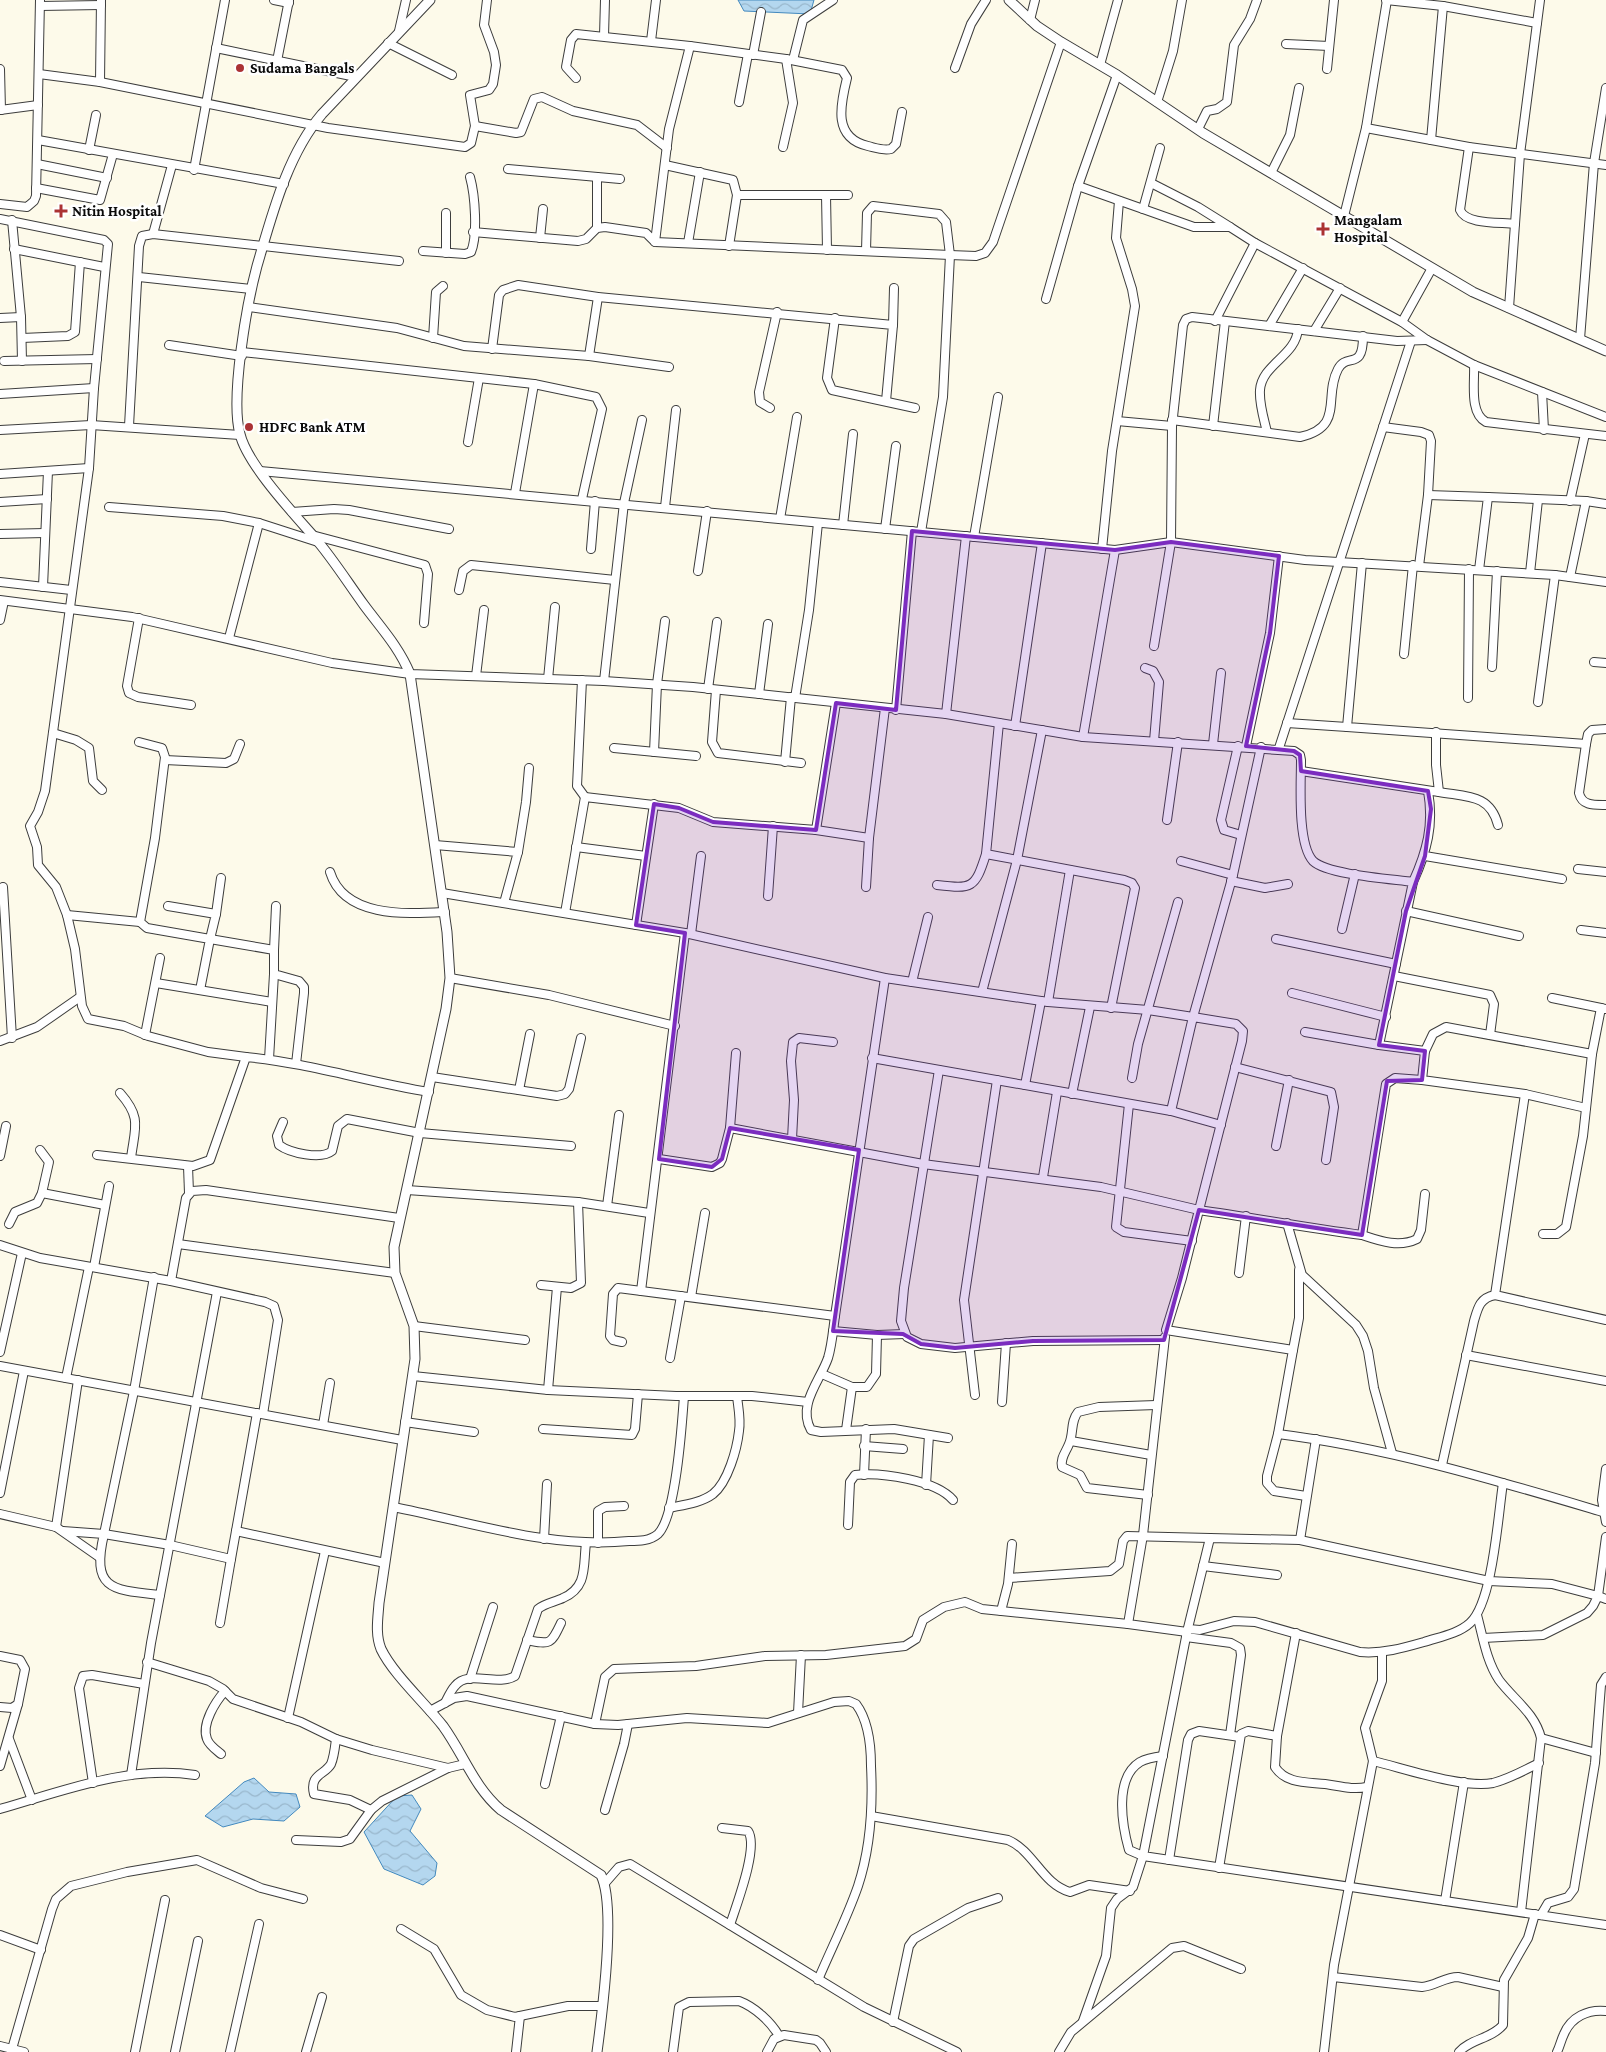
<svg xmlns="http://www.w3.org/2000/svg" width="1606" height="2052" viewBox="0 0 1606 2052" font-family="'Crimson Pro',serif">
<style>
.water{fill:url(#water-waves);stroke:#4389be}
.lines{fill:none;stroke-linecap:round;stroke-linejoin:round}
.minor-casing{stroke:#3d3d3d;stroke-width:10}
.tertiary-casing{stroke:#3d3d3d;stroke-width:11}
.minor{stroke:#fff;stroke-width:8}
.tertiary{stroke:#fff;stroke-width:9}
.marked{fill:#7b2cbf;fill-opacity:0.2;stroke:#7b2cbf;stroke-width:4;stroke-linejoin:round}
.poi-dot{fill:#ab3234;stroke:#fff;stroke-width:2}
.labels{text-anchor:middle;stroke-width:5;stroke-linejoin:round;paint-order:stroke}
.poi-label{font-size:15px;font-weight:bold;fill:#0a0a0a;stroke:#fff;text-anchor:start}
</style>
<defs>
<pattern id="water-waves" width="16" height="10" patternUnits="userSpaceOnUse" patternTransform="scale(1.25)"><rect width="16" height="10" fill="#b4d7ef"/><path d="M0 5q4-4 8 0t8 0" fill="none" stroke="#99b7cc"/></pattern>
</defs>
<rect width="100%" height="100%" fill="#fdfaea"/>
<g class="water">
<path d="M738,0h76l-4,14 -66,-3z"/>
<path d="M254,1778l15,14 27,2 4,13 -16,14 -31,-2 -30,8 -18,-11 39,-34z"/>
<path d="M412,1795l9,14 -11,22 27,32 -2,13 -12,9 -39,-16 -20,-37 33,-36z"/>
</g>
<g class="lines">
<defs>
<g id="minor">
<path d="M274,0l15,3"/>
<path d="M1386,0l57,6 94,17"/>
<path d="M1387,0l-21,128 103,19 137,18"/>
<path d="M40,6l61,-1"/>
<path d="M1030,20l5,-20"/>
<path d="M399,31l7,-31"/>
<path d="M604,36l1,-36"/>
<path d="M651,41l5,-41"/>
<path d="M388,43l64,32"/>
<path d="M1286,44l43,2"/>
<path d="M216,48l140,29"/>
<path d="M753,55l8,-43"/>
<path d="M793,60l10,-40 30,-20"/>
<path d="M277,61l12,-61"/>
<path d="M1100,65l18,-65"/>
<path d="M955,68l16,-44 15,-24"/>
<path d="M0,69l1,41"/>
<path d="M1327,69l7,-69"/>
<path d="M39,74l61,8 228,46 137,19 6,-4 4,-17 -5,-31 19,-5 4,-6 3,-19 -2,-13 -10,-27 3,-25"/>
<path d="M576,78l-10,-11 5,-27 5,-6 114,12"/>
<path d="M100,82l1,-82"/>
<path d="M739,102l9,-48"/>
<path d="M1157,102l16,-51 9,-51"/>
<path d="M0,110l38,-5"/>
<path d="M902,112l-6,32 -5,5c-8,2 -15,-1 -23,-3 -35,-8 -28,-40 -21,-68l-5,-8 -56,-11 -96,-13 -21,83 -14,113 295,13 26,1 9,-3 8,-11 68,-200"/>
<path d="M475,126l41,7 5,-1 13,-33 8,-2 31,14 64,14 30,23"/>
<path d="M1198,129l9,-18 10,-2 10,-7 7,-57 16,-26 7,-19"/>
<path d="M38,140l246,44"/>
<path d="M1431,140l12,-134"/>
<path d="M783,147l10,-44 -7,-44"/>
<path d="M1469,147l-9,63c6,15 41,12 55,14"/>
<path d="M89,150l7,-35"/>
<path d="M37,164l70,14"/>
<path d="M665,165l68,15 4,15 -8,51"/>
<path d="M508,169l112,10"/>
<path d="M194,170l31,-170"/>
<path d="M1271,173l19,-38 9,-47"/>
<path d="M597,177v51"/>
<path d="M1151,183l47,24 32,20"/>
<path d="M1078,186l116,41h36l25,16 147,79 25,18 47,25 132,52"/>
<path d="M36,188l64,12 13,-46"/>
<path d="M737,195h111"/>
<path d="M826,195l1,55"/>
<path d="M0,204l27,3 7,-6 2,-5 4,-196"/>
<path d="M1143,209l17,-61"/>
<path d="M1344,216l22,-88"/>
<path d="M0,219l104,21 4,4 -14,144 -5,80 -44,323 -7,21 -8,14 7,21 1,18 18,22 11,28 8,34 7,57 6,13 36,7 24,10 60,16 38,5"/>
<path d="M12,220l9,97 1,44"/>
<path d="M473,232l105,9 8,-2 11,-11 8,-1 41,6 9,9"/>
<path d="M153,234l19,-69"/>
<path d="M540,238l3,-29"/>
<path d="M688,243l12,-71"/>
<path d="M14,249l90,18"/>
<path d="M423,251l42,3 6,-2c7,-17 4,-57 -1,-75"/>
<path d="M866,251l1,-38 6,-7 66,8 7,8 4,33 -7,142 -22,135"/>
<path d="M446,253v-40"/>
<path d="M139,277l112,12"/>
<path d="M1046,299l32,-113 39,-111"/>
<path d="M249,307l148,21 67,18 125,10 80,11"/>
<path d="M1509,308l11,-154 20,-154"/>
<path d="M0,318l21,-1"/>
<path d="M835,318l-8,60 5,12 83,18"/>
<path d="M1215,321l40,-78"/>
<path d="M1402,322l30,-54"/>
<path d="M893,325l1,-37"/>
<path d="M1269,326l34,-58"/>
<path d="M1314,331l26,-43"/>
<path d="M22,338l46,-2 7,-4 5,-70"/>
<path d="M433,338l3,-46 7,-6"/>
<path d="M1580,339l14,-176 12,-75"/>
<path d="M169,345l73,11"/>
<path d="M492,349l7,-54 4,-5 15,-5 80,12 295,28 -7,76"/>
<path d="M242,352l292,32 62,13 6,12 -20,90"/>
<path d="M589,356l9,-59"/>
<path d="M4,361l93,-2"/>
<path d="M1474,365c1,17 -5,48 12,57l120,14"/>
<path d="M1542,392l2,38"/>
<path d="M0,394l94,-6"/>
<path d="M770,408l-10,-6 -1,-10 18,-80"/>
<path d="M1172,420l128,17c45,-10 23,-40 38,-68 9,-17 25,3 25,-33"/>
<path d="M1117,421l55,5"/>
<path d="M129,426l10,-180 3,-10 11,-2 246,27"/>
<path d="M1213,426l12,-105"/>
<path d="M1383,427l38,5 8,3 2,6 -3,54 -9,71"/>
<path d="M0,430l91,-5 149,10"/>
<path d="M1267,432c-3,-13 -8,-28 -7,-42 2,-26 36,-34 38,-61"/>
<path d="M468,442l11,-64"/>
<path d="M260,471l855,79 56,-8 134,18 250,15 51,7"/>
<path d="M0,474l89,-6"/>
<path d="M515,493l19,-109"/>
<path d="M1428,495l60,2 -9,73"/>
<path d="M1488,497l98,4 20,3"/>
<path d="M1570,501l15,-67"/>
<path d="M0,502l47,-3"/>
<path d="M109,507l114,9 36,7 59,19"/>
<path d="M665,507l11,-97"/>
<path d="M292,512l42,-3 15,1 100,19"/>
<path d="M780,519l17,-102"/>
<path d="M843,525l10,-91"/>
<path d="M885,529l11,-83"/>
<path d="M0,534l45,-1"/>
<path d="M312,535l113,30 3,9 -4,49"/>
<path d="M974,537l24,-140"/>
<path d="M591,549l4,-48"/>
<path d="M1102,549l10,-98 23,-145 -3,-17 -16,-51 3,-37"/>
<path d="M1362,563l-15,164 239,17 2,-10 4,-4 14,-1"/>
<path d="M698,571l9,-60"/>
<path d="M1530,573l8,-73"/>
<path d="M1570,577l16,-76"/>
<path d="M0,582l71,8"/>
<path d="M43,587l5,-116"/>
<path d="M459,590l4,-19 8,-6 144,15"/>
<path d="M0,600l132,17 200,46 78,11 194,7 89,6 253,27 137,23 211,14 6,4 1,5c0,23 -4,84 12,101 15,14 79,18 100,21l-34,163 46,6 -3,29 103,14 61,14"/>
<path d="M139,618l-12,68 2,7 9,4 53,8"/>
<path d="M0,620l4,-19"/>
<path d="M229,638l30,-115"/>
<path d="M1154,646l17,-104 1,-116 11,-101 3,-6 6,-2 205,24 30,-1"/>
<path d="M1404,654l9,-89"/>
<path d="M1594,662l12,1"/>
<path d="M1492,667l5,-96"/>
<path d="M1145,668l8,3 6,11 -5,59"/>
<path d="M476,676l8,-66"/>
<path d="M548,679l7,-72"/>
<path d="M582,680l-5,106 8,11"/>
<path d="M604,681l20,-178 18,-83"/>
<path d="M708,689l9,-67"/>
<path d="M716,690l-4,52 6,11 83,10"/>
<path d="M759,694l9,-70"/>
<path d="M795,698l14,-88 9,-87"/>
<path d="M1468,698l1,-129"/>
<path d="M1538,702l17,-127"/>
<path d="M896,710l16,-179"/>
<path d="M946,714l20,-178"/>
<path d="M999,723l-13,131 138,26 8,3 3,5 -24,120"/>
<path d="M1287,723l60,4"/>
<path d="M1015,726l27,-183"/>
<path d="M53,733l23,7 13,8 4,33 9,9"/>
<path d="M1083,737l32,-187"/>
<path d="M139,742l23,6 3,9 -10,81 -15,84 7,6 63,11 -10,51"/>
<path d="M1213,744l8,-71"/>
<path d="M1586,744l-7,49c3,13 15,12 27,12"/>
<path d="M1238,746l-17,74 3,10 17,5"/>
<path d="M1246,746l24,-113 9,-77"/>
<path d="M614,748l82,8"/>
<path d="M1279,748l132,-407"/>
<path d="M654,752l3,-68 8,-63"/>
<path d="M165,760l61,3 8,-4 6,-15"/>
<path d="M785,762l6,-65"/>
<path d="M1301,771l138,21 -3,-27v-33"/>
<path d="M1439,792c28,5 51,2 59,33"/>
<path d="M1167,820l11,-78"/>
<path d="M816,830l20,-127"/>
<path d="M435,845l83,7 -14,51"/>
<path d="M576,847l70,9"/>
<path d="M518,852l8,-50 3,-34"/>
<path d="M1425,856l137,23"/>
<path d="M1181,861l52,14"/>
<path d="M1578,869l28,3"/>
<path d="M330,872c14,46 76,42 115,40"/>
<path d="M1231,881l34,7 23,-4"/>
<path d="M1413,882c14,-31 21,-57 15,-91"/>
<path d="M937,885c35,4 38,4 49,-31"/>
<path d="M3,887l9,151"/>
<path d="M866,887l3,-49"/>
<path d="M442,893l243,40"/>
<path d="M768,896l5,-70"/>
<path d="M168,906l48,8 -6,25 64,11v24l25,7 5,6v6l-8,71"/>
<path d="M1406,911l113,25"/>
<path d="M565,913l20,-116 94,11 34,14 103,8 53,8 16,-130"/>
<path d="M216,914l5,-36"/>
<path d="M67,915l73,7"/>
<path d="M636,925l18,-121"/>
<path d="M1342,929l13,-55"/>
<path d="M1581,930l25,3"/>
<path d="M691,934l10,-78"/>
<path d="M1276,939l120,25"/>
<path d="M274,950l2,-44"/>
<path d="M1394,976l96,19 4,9 -4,31"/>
<path d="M450,978l99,17 126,31"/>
<path d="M912,982l16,-65"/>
<path d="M156,983l116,19"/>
<path d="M982,992l35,-132 25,-130"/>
<path d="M1292,993l94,24"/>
<path d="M1552,998l49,10"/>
<path d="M1048,1002l22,-132"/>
<path d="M1305,1032l74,13"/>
<path d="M145,1035l15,-77"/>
<path d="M0,1041l37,-14 43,-30"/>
<path d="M1425,1051l8,-17 13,-7 146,27"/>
<path d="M872,1058l299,53 50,14"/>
<path d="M269,1059l5,-85"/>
<path d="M1235,1067l96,25 3,15 -8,53"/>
<path d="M939,1070l-35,218 -3,33 6,16 14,7 34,4 78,-7 131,-1"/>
<path d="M432,1077l125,19 8,-2 4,-5 12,-51"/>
<path d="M1132,1078l6,-34 40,-142"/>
<path d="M1025,1085l16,-84"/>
<path d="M519,1090l11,-56"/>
<path d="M120,1093c22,25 15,34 11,65"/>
<path d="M1072,1094l18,-87"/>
<path d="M1525,1094l-30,201 111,25"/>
<path d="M1129,1104l-13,123 8,5 68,9"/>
<path d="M1171,1111l22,-94 43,7 7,7 -1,10 -43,169c55,8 109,18 163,25l24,-151 9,-6 27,2"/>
<path d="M283,1122l-6,14 2,9c11,8 42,15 53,6l6,-25 9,-7 73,14 151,13"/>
<path d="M730,1128l6,-75"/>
<path d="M792,1139l2,-39 -3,-39 2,-19 6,-4 34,4"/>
<path d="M1276,1146l13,-66"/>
<path d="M97,1155l96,11 17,-6 36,-103c62,6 122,25 183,35"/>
<path d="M0,1156l6,-30"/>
<path d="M659,1159l53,8 8,-4 2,-4 8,-31 193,36 178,23 98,23 -17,68 -16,52 127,20 -15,84c112,14 220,47 328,79"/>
<path d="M188,1166l1,27"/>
<path d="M1043,1177l14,-85"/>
<path d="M407,1190l171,12 71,11"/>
<path d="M42,1193l63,12"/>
<path d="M607,1206l12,-91"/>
<path d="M1287,1223l15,52 54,50 7,11 5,15 6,37 18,65"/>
<path d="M9,1224l6,-12 22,-9 5,-10 7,-31 -9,-12"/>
<path d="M1543,1234h14l9,-7 17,-91 9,-82 9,-46 5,1"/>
<path d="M1362,1235c18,6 37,13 55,4l4,-9 4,-36"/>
<path d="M178,1244l217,29"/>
<path d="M0,1245l40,13 131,23 94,21 9,4 4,14 -15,94"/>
<path d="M94,1267l15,-81"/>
<path d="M1239,1273l7,-57"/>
<path d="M154,1277l-20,114 -30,143 66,11 61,14 26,-146"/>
<path d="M171,1281l15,-83 6,-7 14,-1 193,28"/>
<path d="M541,1285l30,3 10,-5 -3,-81"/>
<path d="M641,1291l44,-358 200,45 163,24 100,8 45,7 40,-142 28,-128"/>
<path d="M691,1297l14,-84"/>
<path d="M835,1316c-2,14 -3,29 -7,42 -8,23 -31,47 -17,72l10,2 73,-3 54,9"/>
<path d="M414,1326l111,14"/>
<path d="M833,1331l44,4 28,-1"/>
<path d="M1165,1337l-22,198 -15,89 59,8"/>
<path d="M622,1342l-9,-2 -3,-4 3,-42 5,-6 217,28 50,-338"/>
<path d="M1293,1350l6,-32v-48"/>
<path d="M0,1352l22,-99"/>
<path d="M1466,1355l140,26"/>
<path d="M670,1358l11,-62"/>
<path d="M0,1366l402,74"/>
<path d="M822,1374l30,13h15l9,-13 1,-39"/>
<path d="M413,1376l135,14 128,6h76l56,6"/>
<path d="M66,1378l23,-111"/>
<path d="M548,1390l9,-103"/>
<path d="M975,1395l-11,-95 33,-220"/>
<path d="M1002,1402l4,-59"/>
<path d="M405,1422l69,10"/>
<path d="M323,1425l7,-42"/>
<path d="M543,1429l89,6 3,-6 3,-35"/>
<path d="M846,1430l6,-43"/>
<path d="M1278,1434l-11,42v7l7,8 32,5"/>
<path d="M1071,1441l80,14"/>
<path d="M864,1446l39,3"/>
<path d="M1442,1465l32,-144c4,-14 6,-23 21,-26"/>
<path d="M1606,1469l-4,31 4,22"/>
<path d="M864,1475l2,-46"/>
<path d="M926,1485l3,-50"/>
<path d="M0,1493l24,-122"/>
<path d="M1148,1495l-61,-7 -7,-13 -18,-8c-2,-9 4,-15 7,-23 5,-11 1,-22 9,-32l21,-5 57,-2"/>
<path d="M393,1507c78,15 156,42 236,34 10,0 21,0 29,-7 18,-18 24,-110 26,-138"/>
<path d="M669,1508c14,-3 32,-5 44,-14 15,-12 24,-45 26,-63 2,-12 -1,-24 -2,-35"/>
<path d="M0,1514l56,13 43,30"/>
<path d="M848,1525l2,-43 5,-7c26,-3 81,5 98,25"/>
<path d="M56,1527l22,-147"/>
<path d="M63,1531l41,3c-13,56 8,56 56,61"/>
<path d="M236,1531l149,32"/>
<path d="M1606,1537l-8,59 -46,-12 -63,-3 -189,-41 -90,-2 -23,94 -44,224 463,69"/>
<path d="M544,1539l3,-55"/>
<path d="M1300,1540l16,-101"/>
<path d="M598,1543v-32l7,-4 19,-1"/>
<path d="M1203,1566l74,9"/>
<path d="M1009,1578l101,-7 9,-7 4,-23 4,-5 83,2"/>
<path d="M1001,1611l7,-27 4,-40"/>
<path d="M1477,1615c6,22 9,45 22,65 15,20 36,33 42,58l-20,174"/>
<path d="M220,1623l11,-64"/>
<path d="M1188,1629l12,1 34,-9 21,1 105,30c22,2 43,-4 64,-10 15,-5 34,-8 46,-19 23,-21 28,-108 33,-140"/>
<path d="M1296,1633l-19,103 -2,31c11,17 32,15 50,17 15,2 27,6 42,3"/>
<path d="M1186,1637l45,6 9,5 1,7 -11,80"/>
<path d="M1483,1638l60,-3 44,-22 6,-7 5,-10 8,3"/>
<path d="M527,1640c24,5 24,4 34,-17"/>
<path d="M0,1656l20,4 5,9 -7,35 -6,4 -12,-1"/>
<path d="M147,1662l62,19 14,8 10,10 68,23 35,17 36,11 76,18"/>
<path d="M470,1679l23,-72"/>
<path d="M445,1703c3,-6 6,-13 10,-17 13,-17 42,1 60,-10l23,-67c7,-6 17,-7 25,-11 25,-11 20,-32 23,-55"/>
<path d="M430,1711l24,-13 13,-2 128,28 23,1 69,-7 81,5 66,-21 15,-1 7,3c12,16 15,42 15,62 2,40 0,81 -13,120 -11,32 -27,63 -40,94"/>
<path d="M798,1713l3,-58"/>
<path d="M288,1718l37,-167"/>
<path d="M595,1724l10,-47 9,-8 82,-3 69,-10 61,-1 79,-9 11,-7 7,-19 21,-13 21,-5 17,7 146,15"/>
<path d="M1541,1738l55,15"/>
<path d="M9,1739l23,61"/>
<path d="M336,1739c-1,8 -2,18 -5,25 -6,11 -22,10 -17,30l36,6 21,10"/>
<path d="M221,1754c-5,-4 -12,-9 -14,-15 -6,-15 9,-38 18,-48"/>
<path d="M1373,1761c30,7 91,28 120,22 16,-4 32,-13 46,-20"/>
<path d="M0,1766l18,-62"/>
<path d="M131,1775l20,-132 66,-351"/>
<path d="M93,1783l-14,-95 4,-12 9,-1 52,9"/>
<path d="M545,1784l16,-68"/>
<path d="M0,1809c63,-18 128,-44 195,-34"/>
<path d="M605,1810l19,-66 4,-20"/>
<path d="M871,1816l137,24c26,11 34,44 62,52l19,-7 41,6"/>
<path d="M722,1828l26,3c11,16 -12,75 -18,94"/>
<path d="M296,1840l45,2 9,-3 21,-29 11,-9 66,-33 17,-4"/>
<path d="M1169,1860l19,-120 3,-6 8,-3 41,6"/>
<path d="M1219,1868l22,-134 7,-3 29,5"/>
<path d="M605,1883l14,-16 11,-3 234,143 93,45"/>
<path d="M1445,1901l19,-119"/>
<path d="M1541,1915l7,-12 20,-6 6,-8 21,-126 6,-78 5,-8"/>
<path d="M401,1929l33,20 27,46 26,15 28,7 53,-11h34"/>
<path d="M0,1935l41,15"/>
<path d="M1333,1977l89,10c13,-1 23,-10 36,-10l45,10"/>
<path d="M1083,2021l23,-65 5,-48 6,-9 16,-12 10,-31 -14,-6c-7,-25 -15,-72 11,-88 7,-4 15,-5 23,-6"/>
<path d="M893,2022l16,-76 5,-7 54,-31 30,-10"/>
<path d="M0,2046l24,6"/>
<path d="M12,2049l40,-140 4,-10 15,-13 56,-14 70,-12 64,28 42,11"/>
<path d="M135,2052l30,-152"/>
<path d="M175,2052l23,-111"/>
<path d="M230,2052l29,-128"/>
<path d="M306,2052l16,-55"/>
<path d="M516,2052l4,-36"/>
<path d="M673,2052l6,-45 10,-5 50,-1c16,6 32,21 40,35"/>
<path d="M767,2052l7,-13 10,-4 32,5 4,3 6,9"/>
<path d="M1059,2052l12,-20 101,-84 12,-2 57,23"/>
<path d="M1324,2052l10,-87 39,-204 -8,-33 17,-47v-29"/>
<path d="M1459,2052c11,-13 32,-13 44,-27l1,-45 24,-42 7,-24"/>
<path d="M1557,2052c3,-6 4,-12 7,-18 7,-17 24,-25 42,-23"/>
</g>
<g id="tertiary">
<path d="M430,0l-108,114c-35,41 -50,101 -65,152 -10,37 -27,132 -17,168 7,30 54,80 75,104 18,21 33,45 49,67 17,23 35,42 46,69l37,258 3,46 -4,31 -52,238 1,26 19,53 1,33 -36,244c-1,15 -4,31 2,46 12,25 44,54 62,77 21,29 31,61 58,84l100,65c15,31 1,140 -4,177"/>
<path d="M1009,0l28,26 24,16 56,33 86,58 270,159 133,59"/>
</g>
</defs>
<use href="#minor" class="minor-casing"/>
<use href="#tertiary" class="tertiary-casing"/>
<use href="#minor" class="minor"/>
<use href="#tertiary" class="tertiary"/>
</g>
<path class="marked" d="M912,531l203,19 56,-8 108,14 -9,77 -24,113 48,5 6,4 1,16 127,20 3,18 -6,47 -19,55 -27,134 46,6 -3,29 -35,1 -25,154 -163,-25 -35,130 -131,1 -78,7 -34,-4 -18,-10 -70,-3 26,-181 -129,-22 -8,31 -10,8 -53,-8 26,-226 -49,-8 18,-121 25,4 34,14 103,8 20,-127 60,7z"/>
<g class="poi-dot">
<circle cx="240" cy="68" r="5"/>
<path d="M58.5 203.5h5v5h5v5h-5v5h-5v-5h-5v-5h5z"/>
<path d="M1320.5 221.5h5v5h5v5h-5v5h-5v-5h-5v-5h5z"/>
<circle cx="249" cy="427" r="5"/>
</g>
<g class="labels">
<g class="poi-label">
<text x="250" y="73">Sudama Bangals</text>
<text x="72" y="216">Nitin Hospital</text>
<text x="1334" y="225">Mangalam<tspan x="1334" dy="17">Hospital</tspan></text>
<text x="259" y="432">HDFC Bank ATM</text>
</g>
</g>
</svg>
